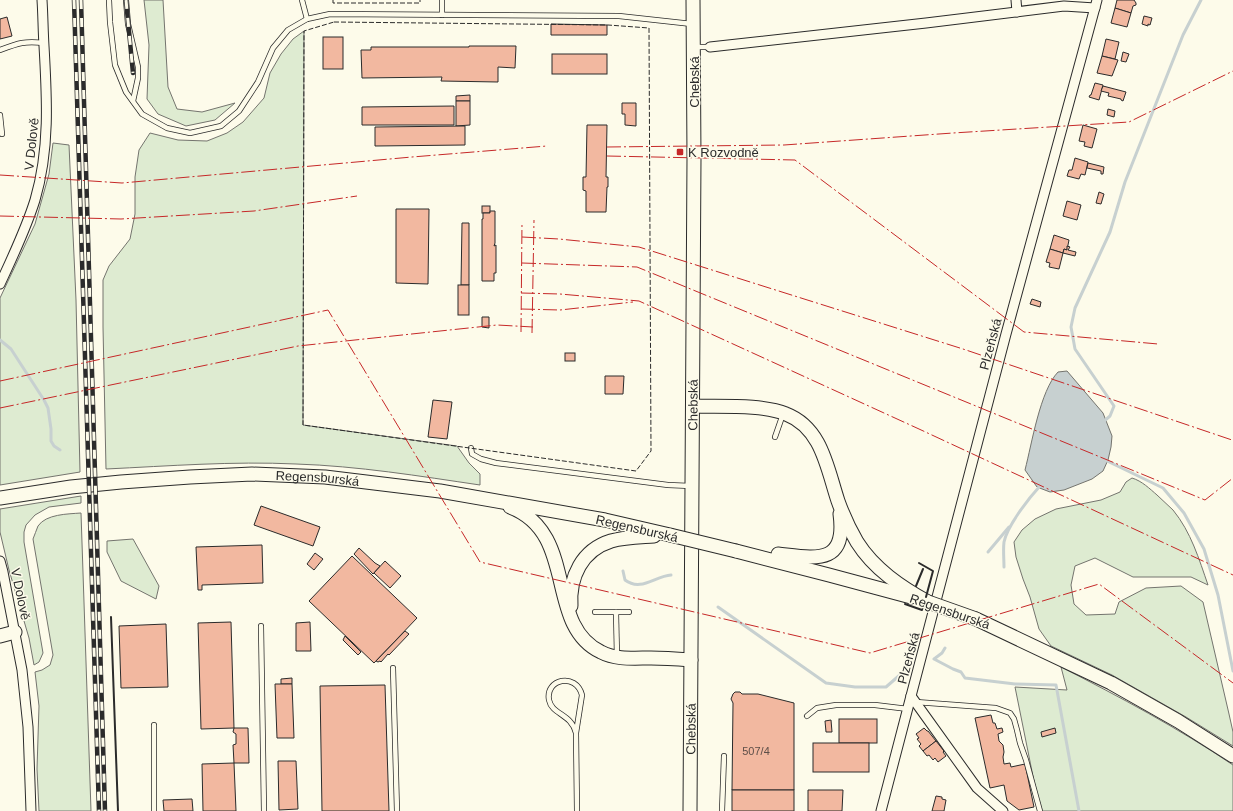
<svg xmlns="http://www.w3.org/2000/svg" width="1233" height="811" viewBox="0 0 1233 811" font-family="Helvetica,sans-serif">
<style>
.green{fill:#deebd1;stroke:#74746e}
.water{fill:#c7d0d0;stroke:#74746e}
.lines{fill:none;stroke-linecap:round;stroke-linejoin:round}
.stream{stroke:#c7d0d0;stroke-width:3}
.building{fill:#f2b8a0;stroke:#2b2b2b}
.service-casing{stroke:#2b2b2b;stroke-width:6}
.minor-casing{stroke:#2b2b2b;stroke-width:11}
.secondary-casing{stroke:#2b2b2b;stroke-width:15}
.service{stroke:#fdfbea;stroke-width:4.5}
.minor{stroke:#fdfbea;stroke-width:9}
.secondary{stroke:#fdfbea;stroke-width:13}
.rail-casing{stroke:#2b2b2b;stroke-width:4.5}
.rail{stroke:#fdfbea;stroke-width:3;stroke-dasharray:9;stroke-linecap:butt}
.secondary-bridge-casing{stroke:#2b2b2b;stroke-width:15;stroke-linecap:butt}
.secondary-bridge{stroke:#fdfbea;stroke-width:13}
.fence{stroke:#2b2b2b;stroke-width:1;stroke-dasharray:5 2;stroke-linecap:butt}
.wall{stroke:#2b2b2b;stroke-width:2}
.power{stroke:#c62828;stroke-width:1;stroke-dasharray:14 3 2 3;stroke-linecap:butt}
.poi-dot{fill:#c62828;stroke:#fdfbea;stroke-width:1.5}
.labels{text-anchor:middle;stroke-width:3;stroke-linejoin:round;paint-order:stroke}
.number-label{font-size:11px;fill:#5d4e48}
.street-label{font-size:13px;fill:#2b2b2b;stroke:#fdfbea}
.poi-label{font-size:13px;fill:#2b2b2b;stroke:#fdfbea;text-anchor:start}
</style>
<rect width="100%" height="100%" fill="#fdfbea"/>
<g class="green">
<path d="M144,0h19l5,87 9,22 25,3 33,-9 -20,17 -29,6 -28,-12 -11,-15 2,-54z"/>
<path d="M304,31l-1,394 154,21 12,17 11,11v11c-61,-9 -122,-19 -184,-21 -63,-3 -127,2 -190,5l-3,-142v-47l6,-14 21,-27 5,-25v-37l4,-27 11,-17 28,7 29,1 20,-8 16,-11 21,-24 6,-25 11,-19 12,-15z"/>
<path d="M53,143l16,2 7,155 4,172 -80,13v-187l35,-74 14,-50z"/>
<path d="M1132,478c10,3 18,11 25,17 5,5 11,10 16,15 18,22 26,49 35,75l-17,-8h-58l-38,-19 -20,8 -4,19 3,19 12,11 29,-1 4,-12 27,-14 35,-2 22,16 26,112 4,18v14l-47,-29 -74,-42 -61,-29 -12,-17 -9,-32 -7,-18 -7,-22 -2,-15 8,-12 13,-11 21,-10 45,-9 19,-8 6,-10z"/>
<path d="M81,496v7l-32,4 -14,8 -9,10 -2,7v10l19,111 -4,9 -5,3 -5,-27 -20,-68 -9,-38v-23z"/>
<path d="M81,513l10,298h-52l-2,-42 2,-63 -4,-34 7,-2 8,-5 3,-10 -20,-116c2,-4 3,-9 5,-13 8,-12 30,-12 43,-13z"/>
<path d="M133,539l26,47 -3,13 -35,-18 -14,-29v-11z"/>
<path d="M1061,667c59,30 117,61 172,98v46h-193l-25,-124 52,3z"/>
</g>
<path class="water" d="M1067,371l36,42 9,23 -1,11 -3,13 -5,11 -11,8 -28,11 -14,2 -13,-5 -12,-17c7,-27 15,-79 33,-98z"/>
<g class="lines">
<g class="stream">
<path d="M0,340l11,9 33,51 4,8 3,21v12l3,5 6,4"/>
<path d="M1103,422l7,-6 4,-10 -39,-57 -4,-22 4,-19 35,-76 15,-50 58,-147 18,-35"/>
<path d="M1105,460l58,28 21,25 20,36 14,46 15,76"/>
<path d="M988,552l21,-25"/>
<path d="M1004,567c0,-8 -1,-17 0,-25 3,-16 25,-44 36,-56"/>
<path d="M623,571l2,9c16,12 30,-4 46,-5"/>
<path d="M718,607l108,76 29,4h31l23,-20"/>
<path d="M945,648l-3,5 -8,6 19,10 8,3 4,6 50,6 41,1 23,126"/>
</g>
</g>
<g class="building">
<path d="M1117,0h17l2,3v2l-3,1 -2,7 -16,-5z"/>
<path d="M1115,8l16,5 -4,14 -16,-4z"/>
<path d="M1144,16l8,2 -2,7 -2,-1v2l-6,-2z"/>
<path d="M7,17l5,19 -12,3v-20z"/>
<path d="M551,24l56,1v10h-56z"/>
<rect x="323" y="37" width="20" height="32"/>
<path d="M1106,39l13,3 -4,17 -13,-3z"/>
<path d="M469,46h47l-1,22 -17,-1v15l-57,-1 1,-4 -80,1 -1,-28h10v-3h98z"/>
<path d="M1123,52l6,2 -3,8 -5,-1z"/>
<rect x="552" y="54" width="55" height="20"/>
<path d="M1102,56l16,4 -6,16 -15,-3z"/>
<path d="M1095,83l8,2 -4,15 -10,-3 1,-2h1z"/>
<path d="M1103,86l23,6 -3,9 -2,-1v-1l-13,-3 1,-3 -8,-2z"/>
<path d="M470,95v6h-14v-5z"/>
<path d="M456,101h14v24l-14,1z"/>
<path d="M622,103h14v23l-11,-1v-11h-3z"/>
<path d="M454,106v19h-92v-18z"/>
<path d="M1108,109l7,2 -1,6 -7,-2z"/>
<path d="M587,125h20l-1,52h2v10h-1l-1,25h-20v-21l-3,-1v-13h3z"/>
<path d="M1083,125l14,4 -5,19 -8,-2 1,-4 -6,-1z"/>
<path d="M465,126v19l-90,1v-19z"/>
<path d="M1075,158l13,4 -3,13 -4,-1 -2,5 -12,-3 2,-6h3z"/>
<path d="M1088,163l16,4 -1,7h-2v-3l-14,-3z"/>
<path d="M1099,192l5,2 -3,10 -5,-1z"/>
<path d="M1067,201l14,4 -4,15 -14,-4z"/>
<rect x="482" y="206" width="8" height="7"/>
<path d="M396,209h33l-1,75 -32,-1z"/>
<path d="M490,211h5v32l-1,3 2,-1v28h-2v8h-12v-62h1v-6h7z"/>
<path d="M462,223h7v62h-8z"/>
<path d="M1054,235l15,5 -2,10 -3,-1 -1,4 -13,-4z"/>
<path d="M1067,246l3,1 -2,3 8,2 -1,4 -12,-3 1,-4 3,1z"/>
<path d="M1050,249l13,4 -4,16 -10,-2 1,-4 -4,-1z"/>
<rect x="458" y="285" width="11" height="30"/>
<path d="M1032,299l9,3 -1,5 -10,-3z"/>
<path d="M482,317h7v11l-7,-1z"/>
<rect x="565" y="353" width="10" height="8"/>
<path d="M605,376h19l-1,18h-18z"/>
<path d="M433,400l19,2 -5,37 -19,-2z"/>
<path d="M261,506l59,21 -7,19 -59,-21z"/>
<path d="M262,545l1,38 -61,2v5h-4l-2,-43z"/>
<path d="M359,548l16,15 5,3 -7,8 -19,-20z"/>
<path d="M315,553l8,6 -9,11 -7,-6z"/>
<path d="M352,556l65,62 -43,45 -65,-62z"/>
<path d="M385,561l16,15 -11,12 -16,-15z"/>
<path d="M231,622l3,106 -33,1 -3,-106z"/>
<path d="M310,622l1,29h-15v-28z"/>
<path d="M166,624l2,63 -47,1 -2,-62z"/>
<path d="M405,631l4,3 -20,21 -1,-1 -7,8 -1,-1 -2,1 -2,-1z"/>
<path d="M345,636l16,16 -3,3 -15,-15z"/>
<path d="M292,678v6h-11v-5z"/>
<path d="M275,684h17l2,54h-17z"/>
<path d="M385,685l4,126h-67l-2,-125z"/>
<path d="M735,692h5l2,2h16l36,9v87h-62l1,-87 -2,-4 2,-5z"/>
<path d="M991,715l2,8h2l2,6 5,-1 1,4 -5,2 1,7 4,4 1,7 -1,5 1,7 6,-1 1,4 14,-3 9,43 -15,3 -12,-9 -3,-16 -14,3 -15,-70z"/>
<rect x="839" y="719" width="38" height="24"/>
<path d="M831,720l1,12h-6l-1,-11z"/>
<path d="M234,728h14l1,35h-15l-1,-18 3,-1v-10l-3,-2z"/>
<path d="M924,728l3,3h1l8,10 -13,10 -4,-5 2,-2 -4,-5 2,-1 -3,-4z"/>
<path d="M1055,728l1,5 -14,4 -1,-5z"/>
<path d="M936,741l8,10 -1,1 3,4 -8,6 -3,-4 -2,2 -4,-5 -2,1 -4,-5z"/>
<rect x="813" y="743" width="56" height="29"/>
<path d="M278,761h18l2,48 -19,1z"/>
<path d="M234,763l2,48h-33l-1,-47z"/>
<rect x="732" y="790" width="62" height="21"/>
<path d="M808,790h35l-1,21h-34z"/>
<path d="M936,796l6,1v2l4,1 -2,11h-12z"/>
<path d="M192,799l1,12h-29l-1,-11z"/>
</g>
<g class="lines">
<defs>
<g id="service">
<path d="M109,0l1,22 5,43 11,27 16,22 25,14 23,5 31,-7 18,-15 19,-29 15,-34 15,-18 19,-11 23,-5 289,2 73,8"/>
<path d="M126,0l2,24 10,43v11l-5,23"/>
<path d="M302,0l5,19"/>
<path d="M442,0v15"/>
<path d="M694,47h16"/>
<path d="M0,50c19,-7 24,-9 44,-7"/>
<path d="M0,115l2,19"/>
<path d="M775,437l8,-23"/>
<path d="M471,448l1,6 9,5 15,4 172,22 23,1"/>
<path d="M595,612h34"/>
<path d="M616,612l1,45"/>
<path d="M261,626l3,185"/>
<path d="M393,668l4,143"/>
<path d="M916,702l80,6 14,5 4,6 3,11 3,13 6,17 14,51"/>
<path d="M807,716l10,-8 19,-3h39l33,4"/>
<path d="M154,725v86"/>
<path d="M576,733c-5,-20 -24,-18 -27,-33 -4,-21 27,-28 33,-5l-6,38 1,78"/>
<path d="M722,811l2,-55"/>
</g>
<g id="minor">
<path d="M1016,0l1,12"/>
<path d="M710,47l216,-24 138,-17 31,2"/>
<path d="M0,284c13,-28 26,-55 35,-84 15,-51 12,-102 9,-154 -1,-16 -1,-31 -2,-46"/>
<path d="M0,561l3,11 19,98 6,57 3,84"/>
<path d="M881,811l30,-115"/>
<path d="M1003,811l-26,-23 -66,-92 95,-362 91,-334"/>
</g>
<g id="secondary">
<path d="M693,406c27,1 69,-2 93,8 36,14 41,54 52,87 5,14 12,29 19,41 17,27 44,45 71,60"/>
<path id="s1" d="M0,498l71,-11 50,-5 69,-5 62,-3 73,3 115,14 165,29 65,15"/>
<path d="M510,507c69,26 34,118 91,145 15,8 33,6 50,6 13,0 27,1 40,2"/>
<path d="M736,551l93,24 82,22"/>
<path d="M778,554c37,4 69,12 62,-40"/>
<path d="M571,606c-2,-29 11,-56 40,-65 14,-4 29,-4 43,-5"/>
<path d="M976,619l135,64 67,38 55,35"/>
<path d="M0,636l15,-4"/>
<path id="s2" d="M690,811l4,-653 -1,-158"/>
</g>
</defs>
<use href="#service" class="service-casing"/>
<use href="#minor" class="minor-casing"/>
<use href="#secondary" class="secondary-casing"/>
<use href="#service" class="service"/>
<use href="#minor" class="minor"/>
<use href="#secondary" class="secondary"/>
<defs>
<g id="rail">
<path d="M74,0l25,811"/>
<path d="M81,0l24,811"/>
<path d="M126,0l7,73"/>
</g>
</defs>
<use href="#rail" class="rail-casing"/>
<use href="#rail" class="rail"/>
<defs>
<g id="secondary-bridge">
<path d="M670,535l66,16"/>
<path d="M928,602l48,17"/>
</g>
</defs>
<use href="#secondary-bridge" class="secondary-bridge-casing"/>
<use href="#secondary-bridge" class="secondary-bridge"/>
<g class="fence">
<path d="M333,0v3h87v-3"/>
<path d="M334,22l274,3 41,3 2,423 -15,20 -333,-46 1,-394z"/>
</g>
<g class="wall">
<path d="M919,563l14,8 -7,26"/>
<path d="M916,586l7,-17"/>
<path d="M905,604l17,6 2,-5"/>
<path d="M111,617l7,194"/>
</g>
<g class="power">
<path d="M607,147l177,-2 169,-12 176,-11 104,-51"/>
<path d="M607,156l188,4 229,172 134,12"/>
<path d="M0,175l122,8 290,-26 135,-11"/>
<path d="M0,216l121,3 133,-8 103,-15"/>
<path d="M522,237l37,2 80,8 324,102 269,91 1,-1"/>
<path d="M522,263l115,4 568,233 28,-22"/>
<path d="M521,293l39,1 79,7 280,128 314,146"/>
<path d="M521,309l39,1 73,-8"/>
<path d="M521,332l1,-110"/>
<path d="M532,333l2,-113"/>
<path d="M0,381l328,-71 152,252 390,91 229,-69 134,99"/>
<path d="M0,408l298,-62 199,-21 36,2"/>
</g>
</g>
<rect class="poi-dot" x="676" y="148" width="8" height="8" rx="2"/>
<g class="labels">
<g class="number-label">
<text x="756" y="755">507/4</text>
</g>
<g class="street-label">
<text transform="translate(694 82) rotate(-90)" y="5">Chebská</text>
<text transform="translate(31 144) rotate(-84)" y="5">V Dolově</text>
<text transform="translate(990 344) rotate(-75)" y="5">Plzeňská</text>
<text dy="5" stroke="none"><textPath href="#s2" startOffset="406">Chebská</textPath></text>
<text dy="5" stroke="none"><textPath href="#s1" startOffset="319">Regensburská</textPath></text>
<text transform="translate(637 528) rotate(13)" y="5">Regensburská</text>
<text transform="translate(21 594) rotate(78)" y="5">V Dolově</text>
<text transform="translate(950 611) rotate(19)" y="5">Regensburská</text>
<text transform="translate(908 658) rotate(-75)" y="5">Plzeňská</text>
<text dy="5" stroke="none"><textPath href="#s2" startOffset="82">Chebská</textPath></text>
</g>
<g class="poi-label">
<text x="688" y="157">K Rozvodně</text>
</g>
</g>
</svg>
